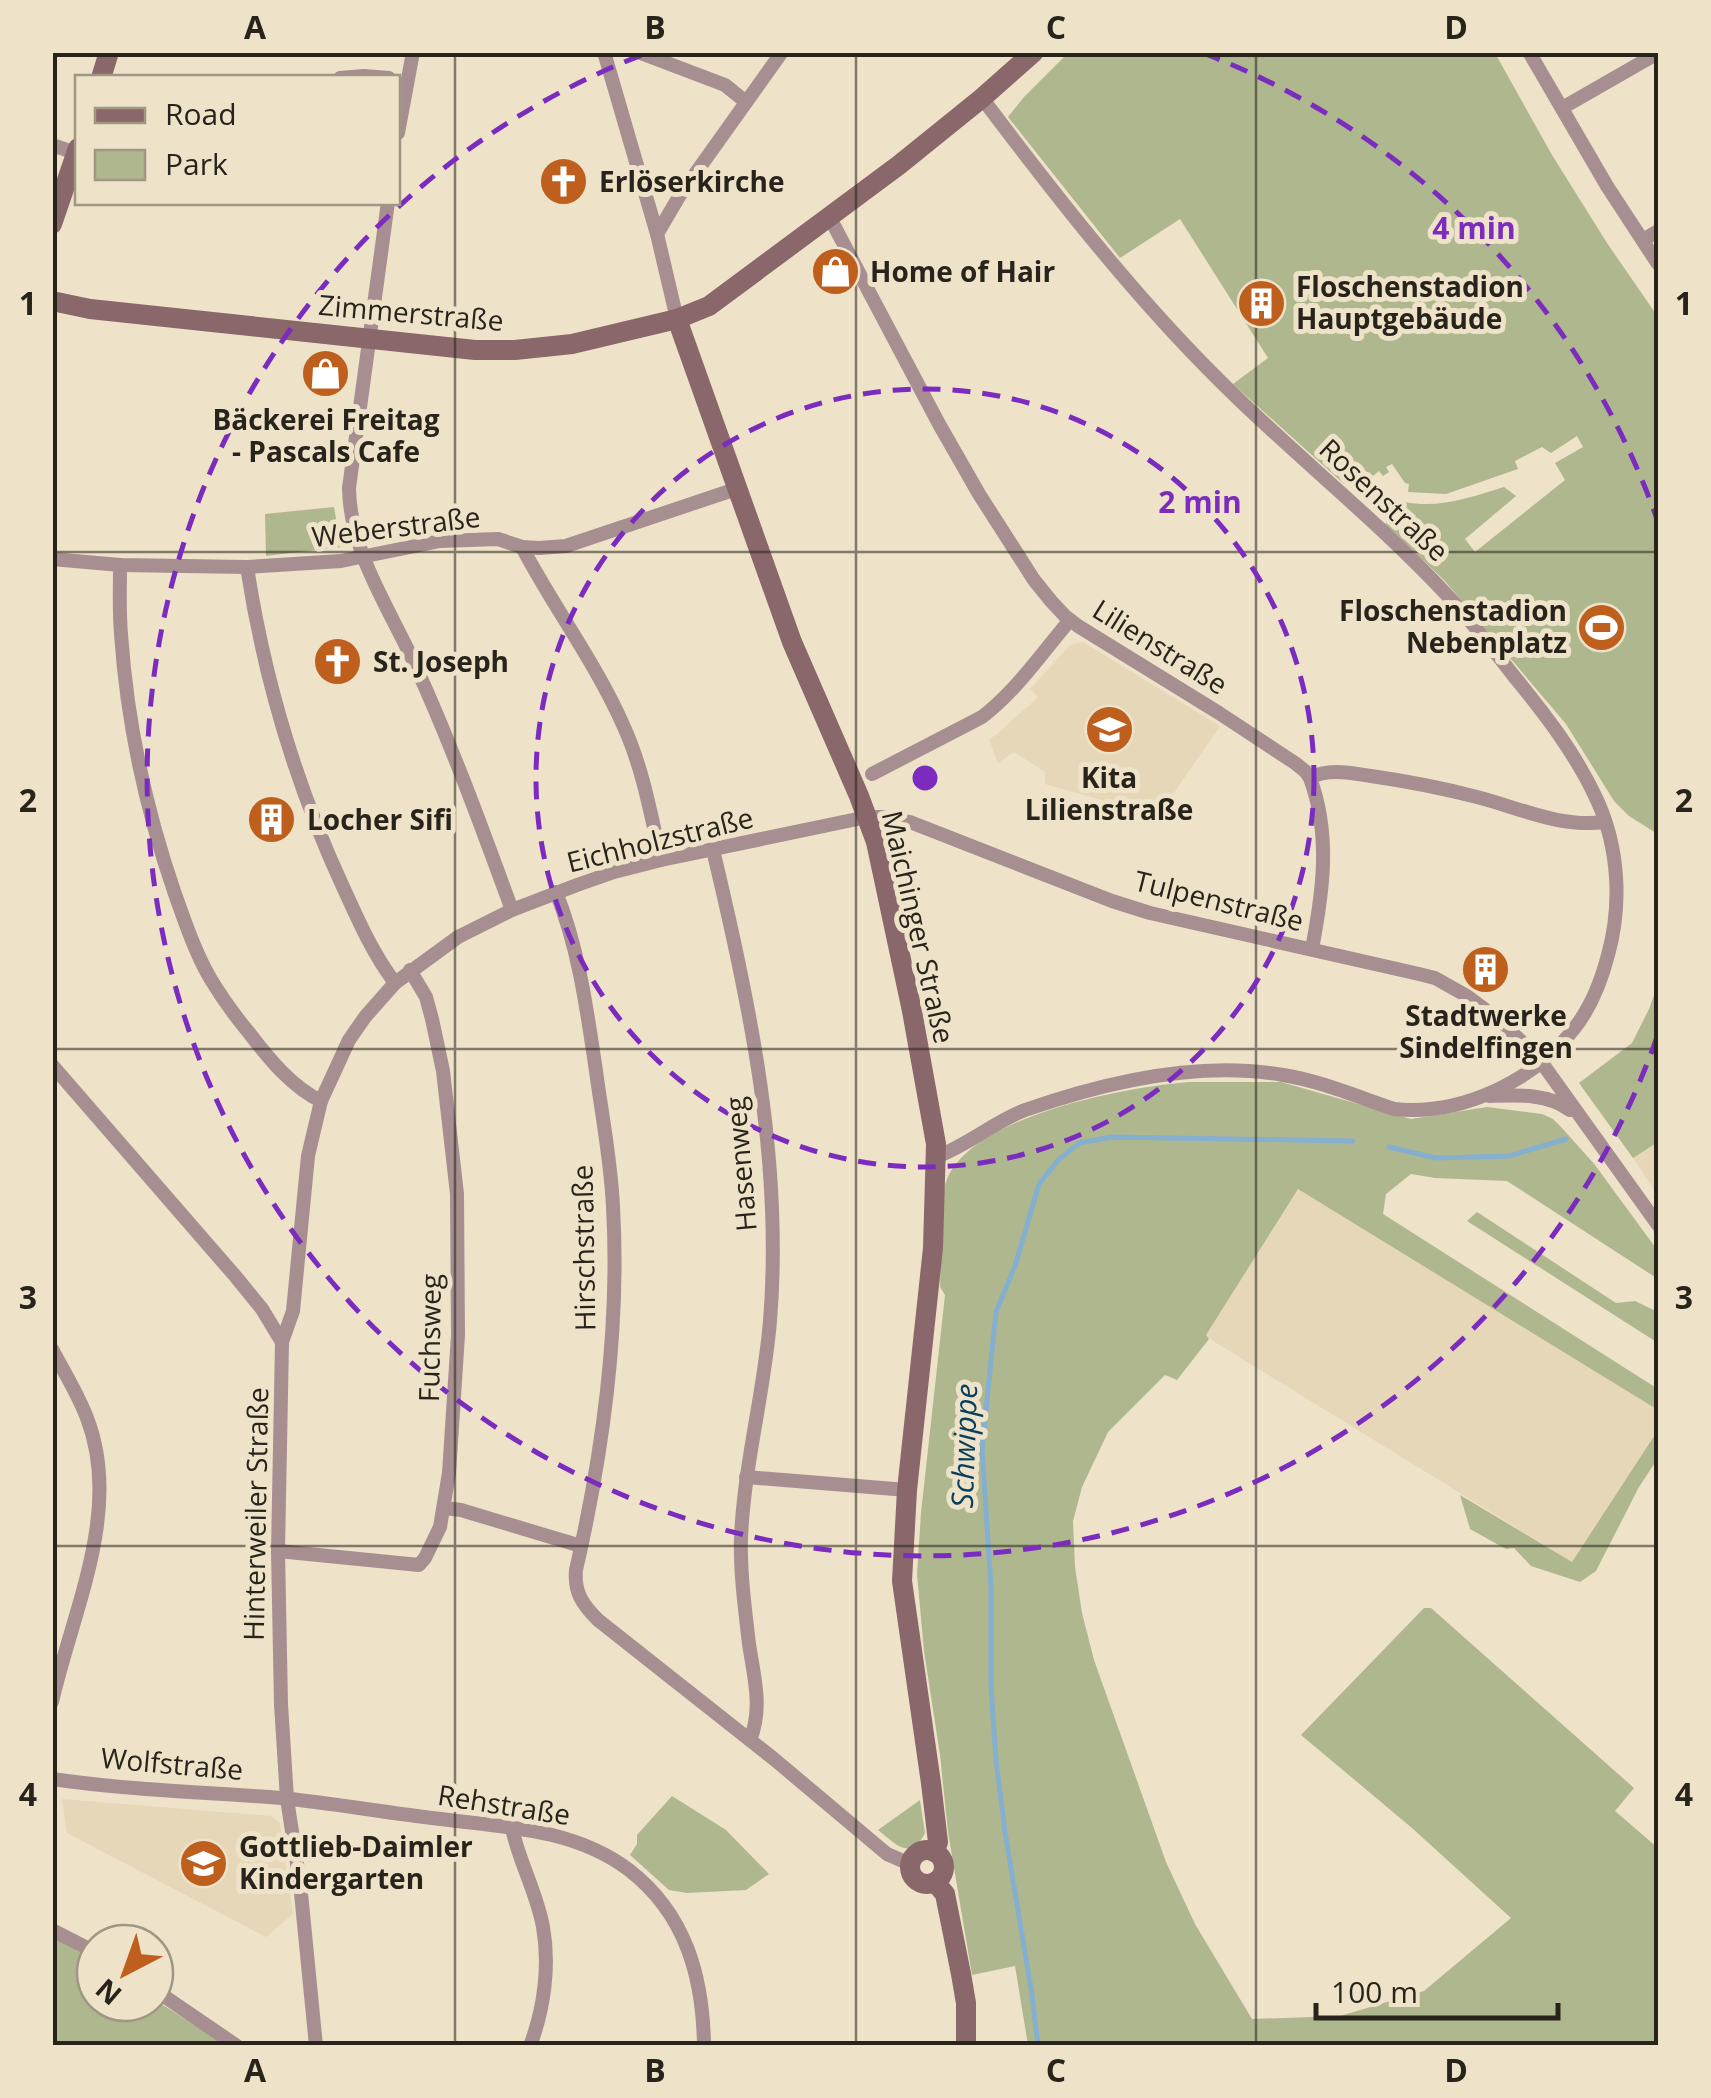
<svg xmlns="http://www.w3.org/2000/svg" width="1711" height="2098" viewBox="0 0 1711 2098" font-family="'Open Sans',sans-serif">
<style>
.built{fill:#e5d7b8}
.green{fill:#afb78e}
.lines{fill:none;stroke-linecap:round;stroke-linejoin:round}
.stream{stroke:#85afce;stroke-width:5}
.street{stroke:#a78f91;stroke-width:14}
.secondary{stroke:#89676a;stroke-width:20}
.grid{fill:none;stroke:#28241b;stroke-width:2.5;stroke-opacity:0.55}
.ring{fill:none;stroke:#7b2cbf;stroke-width:5;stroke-dasharray:18 12}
.labels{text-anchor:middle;stroke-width:10;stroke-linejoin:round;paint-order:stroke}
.poi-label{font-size:28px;font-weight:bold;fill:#28241b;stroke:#eee2c9;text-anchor:start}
.street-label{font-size:28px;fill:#28241b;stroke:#eee2c9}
.water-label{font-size:30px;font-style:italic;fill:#063e5d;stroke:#eee2c9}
.centre{fill:#7b2cbf;stroke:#eee2c9;stroke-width:5}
.ring-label{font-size:30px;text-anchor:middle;font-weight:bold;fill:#7b2cbf;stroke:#eee2c9;stroke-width:10;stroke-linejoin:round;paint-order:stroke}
.neatline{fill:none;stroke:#28241b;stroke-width:4}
.grid-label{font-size:32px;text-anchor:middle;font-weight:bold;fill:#28241b}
</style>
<rect width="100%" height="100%" fill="#eee2c9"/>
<g class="built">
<path d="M1083,642l137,84 -62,90 -113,-32v-12l-31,-20 -16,11 -9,-24 7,-4 42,-38 -8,-8 40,-44z"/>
<path d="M1658,1142v54l-25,-38z"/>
<path d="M1298,1188l360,222v20l-86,132 -367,-226z"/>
<path d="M62,1799l209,17 9,7 13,91 -27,23 -199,-104z"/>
</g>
<g class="green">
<path d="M1068,53h427l57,102 55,88 51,74v535l-2,-19 -27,-17 -15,-15 -48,-77 -122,-144 -59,-56 20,-22c33,7 67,-5 99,-15l12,9 -51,43 10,13 90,-72 -10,-17 28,-16 -6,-11 -26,17 -9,-6 -27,14 3,8 -72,25 -38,-2 1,-8 -4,-1 -13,-19 -6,3 3,5 -6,4 -4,-5 -12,10 -12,-5 -11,8 -111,-100 35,-26 -88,-139 -60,39 -112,-141 16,-20z"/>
<path d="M334,507l7,40 -75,9 -1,-42z"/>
<path d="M1658,984v158l-25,16 -54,-75 53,-40 17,-34z"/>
<path d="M1189,1082h92l130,37 76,-12 55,7 11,5 9,9 33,37 63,86v28l-151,-98 -72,-3 -24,-4 -25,20 -3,20 275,175v21l-360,-221 -92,146 3,4 -32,41 -12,-5 -57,57 -26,55 -9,34 2,46 7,46 12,47 72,202 29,62 57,95 88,-3 84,-25 87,-73 -99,-90 -111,-93 123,-127h7l203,180 -19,23 43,37v197h-630l-13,-79 -43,9 -24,-143 -8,-77 -16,-104 -7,-77 4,-61 24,-218 -5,-8c1,-25 -1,-88 7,-108 27,-64 179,-92 242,-97z"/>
<path d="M1477,1212l139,91 19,-2 23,11v31l-191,-122z"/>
<path d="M1658,1430v28l-19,29 -43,84 -16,11 -49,-16 -17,-18 -8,1 -36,-20 -10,-34 112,67z"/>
<path d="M672,1796l54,34 43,44 -23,16 -59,3 -18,-3 -39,-35 7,-11v-9z"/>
<path d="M920,1800l5,33c-15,29 -29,11 -47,-3z"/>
<path d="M52,1935l43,27v41h60v-3l71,45h-173z"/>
</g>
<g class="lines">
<g class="stream">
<path d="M1389,1147l47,11 73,-2 57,-17"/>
<path d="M1038,2046l-6,-51 -27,-163 -9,-72 -5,-73v-100l-9,-138 14,-137 19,-46 24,-82 19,-24 21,-17 33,-6 241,4"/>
</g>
<g class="street">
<path d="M604,52l53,182 20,85"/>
<path d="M638,52l87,33 21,17"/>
<path d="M1529,52l78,134 51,78"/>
<path d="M340,78l24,-2 25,2"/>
<path d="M1562,108l96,-55"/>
<path d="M398,133l15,-81"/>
<path d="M52,145l24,8"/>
<path d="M388,202l-39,286c1,65 41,121 67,179 36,79 66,161 96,243"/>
<path d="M830,218l109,206 40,70 55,86 17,21 14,15 13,10 141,87 76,50 10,8 5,7c18,-10 41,-5 61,-2 35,5 71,12 106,21 43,11 82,31 128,25"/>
<path d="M657,234l23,-39 102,-143"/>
<path d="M1643,240l15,-9"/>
<path d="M522,547c32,61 74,116 102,180 19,42 27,88 37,133"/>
<path d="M52,559l68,6 127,2 94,-6 99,-20 58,-2 24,8 17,1 27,-2 170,-57"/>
<path d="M120,565c0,23 -1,46 1,69 6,88 25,176 54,260 10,28 20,58 35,84 12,20 25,38 40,56 19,25 42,53 71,67"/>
<path d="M247,567c17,111 50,221 97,322 15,33 29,65 51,94"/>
<path d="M872,774l110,-57c35,-27 59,-63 88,-97"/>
<path d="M1310,778c21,57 13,113 2,171"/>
<path d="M713,850c37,154 70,312 57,471 -6,73 -26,144 -29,217 -1,35 4,71 8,106 5,33 14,64 1,96"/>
<path d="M556,892c23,57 31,119 40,179 6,45 15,90 17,136 7,121 -10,245 -37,363 -2,22 6,34 22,50l176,139 113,95 23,10"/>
<path d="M52,1065l184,212 26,32 20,33 -4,209 3,153 6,95 13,84 16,163"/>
<path d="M1490,1096c27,-1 57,-3 80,14"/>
<path d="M936,1157c32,-12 58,-35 89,-47 80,-28 174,-50 258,-35 38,6 75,22 111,34 67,7 138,-27 179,-79 18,-22 28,-48 35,-75 14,-50 11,-107 -11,-155 -21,-46 -52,-86 -84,-125 -22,-28 -43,-56 -67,-81 -71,-76 -153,-140 -226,-213 -87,-86 -164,-185 -238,-283"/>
<path d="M282,1342l11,-31 15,-155 13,-55 28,-61 16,-23 30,-34 63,-46 54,-27 65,-25 37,-13 47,-12 206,-43h18l25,5 202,79 38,12 269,61 16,4 32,18 28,21 42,39 121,169"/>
<path d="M52,1349c12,23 26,45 35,69 36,93 -15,194 -35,284"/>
<path d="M746,1477l161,13"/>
<path d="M445,1508l16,2 120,36"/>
<path d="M278,1551l141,14 6,-7 15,-31 9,-54 9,-138 -1,-141 -14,-123 -11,-52 -6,-22 -16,-27"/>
<path d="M52,1779c76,11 153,13 229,19 50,5 101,14 151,20 68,9 140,9 197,52 57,44 74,107 75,176"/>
<path d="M512,1828c7,34 25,65 31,99 7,39 1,82 -13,119"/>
<path d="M52,1930l43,22"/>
<path d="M155,1990l82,56"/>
</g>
<g class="secondary">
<path d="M101,78l8,-26"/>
<path d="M52,224l26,-76"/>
<path d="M52,301l38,8 385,41h40l57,-6 105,-25 32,-13 190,-141 83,-67 52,-46"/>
<path d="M677,319l115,323 67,154 17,46 36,169 24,133 -3,104 -26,242 -5,91 29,202 7,59 -4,10"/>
<circle cx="927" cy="1867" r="17"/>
<path d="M935,1882l10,12 16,80 5,29v43"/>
</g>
</g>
<path class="grid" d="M455,52v1994M856,52v1994M1256,52v1994M52,552h1606M52,1049h1606M52,1546h1606"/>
<g class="ring">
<circle cx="925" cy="778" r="389"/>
<path d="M1657 1037A777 777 0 1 1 647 53M1203 53A777 777 0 0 1 1657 519"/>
</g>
<defs>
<symbol id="church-disc" viewBox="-11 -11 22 22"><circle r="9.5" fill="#bf5f1e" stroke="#eee2c9"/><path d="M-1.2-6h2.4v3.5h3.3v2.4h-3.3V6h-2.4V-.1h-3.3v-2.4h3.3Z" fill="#fff"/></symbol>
<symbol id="shop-disc" viewBox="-11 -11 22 22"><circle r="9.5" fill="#bf5f1e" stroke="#eee2c9"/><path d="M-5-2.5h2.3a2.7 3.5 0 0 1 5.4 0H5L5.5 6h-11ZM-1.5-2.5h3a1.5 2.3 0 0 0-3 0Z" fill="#fff"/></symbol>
<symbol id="building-disc" viewBox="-11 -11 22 22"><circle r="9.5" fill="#bf5f1e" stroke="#eee2c9"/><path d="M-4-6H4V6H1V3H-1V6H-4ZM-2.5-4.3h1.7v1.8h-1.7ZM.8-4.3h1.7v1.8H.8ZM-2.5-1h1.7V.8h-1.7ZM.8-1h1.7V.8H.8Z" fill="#fff"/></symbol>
<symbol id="stadium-disc" viewBox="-11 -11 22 22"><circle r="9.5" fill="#bf5f1e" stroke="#eee2c9"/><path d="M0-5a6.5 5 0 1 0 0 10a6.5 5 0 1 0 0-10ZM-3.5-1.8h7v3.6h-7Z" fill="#fff"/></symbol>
<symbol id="school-disc" viewBox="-11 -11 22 22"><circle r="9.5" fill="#bf5f1e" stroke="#eee2c9"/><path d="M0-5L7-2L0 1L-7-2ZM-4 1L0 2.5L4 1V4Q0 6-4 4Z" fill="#fff"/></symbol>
</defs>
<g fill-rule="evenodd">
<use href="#church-disc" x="536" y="154" width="55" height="55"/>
<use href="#shop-disc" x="808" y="244" width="55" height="55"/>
<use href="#building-disc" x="1234" y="276" width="55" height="55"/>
<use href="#shop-disc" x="298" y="346" width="55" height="55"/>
<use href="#stadium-disc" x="1574" y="600" width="55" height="55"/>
<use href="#church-disc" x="310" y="634" width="55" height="55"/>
<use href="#school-disc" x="1082" y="702" width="55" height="55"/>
<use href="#building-disc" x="244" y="792" width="55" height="55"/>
<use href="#building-disc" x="1458" y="942" width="55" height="55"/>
<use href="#school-disc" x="176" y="1836" width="55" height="55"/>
</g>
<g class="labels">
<g class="poi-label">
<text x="599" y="192">Erlöserkirche</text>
<text x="870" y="282">Home of Hair</text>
<text x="1296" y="297">Floschenstadion<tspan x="1296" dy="32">Hauptgebäude</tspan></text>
<text x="326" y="430" text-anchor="middle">Bäckerei Freitag<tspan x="326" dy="32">- Pascals Cafe</tspan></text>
<text x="1567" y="621" text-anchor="end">Floschenstadion<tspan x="1567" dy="32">Nebenplatz</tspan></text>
<text x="373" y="672">St. Joseph</text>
<text x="1109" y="788" text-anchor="middle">Kita<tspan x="1109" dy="32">Lilienstraße</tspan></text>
<text x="307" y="830">Locher Sifi</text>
<text x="1486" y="1026" text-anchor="middle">Stadtwerke<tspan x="1486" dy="32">Sindelfingen</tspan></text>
<text x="239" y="1857">Gottlieb-Daimler<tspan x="239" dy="32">Kindergarten</tspan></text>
</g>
<g class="street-label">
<text transform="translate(411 313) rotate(5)" y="10">Zimmerstraße</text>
<text transform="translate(1384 500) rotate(43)" y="10">Rosenstraße</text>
<text transform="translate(396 527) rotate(-7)" y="10">Weberstraße</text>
<text transform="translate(1160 647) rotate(32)" y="10">Lilienstraße</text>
<text transform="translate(660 840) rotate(-14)" y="10">Eichholzstraße</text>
<text transform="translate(1219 901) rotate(14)" y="10">Tulpenstraße</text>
<text transform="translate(918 927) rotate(77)" y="10">Maichinger Straße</text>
<text transform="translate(741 1164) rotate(-95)" y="10">Hasenweg</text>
<text transform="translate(584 1248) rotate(-91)" y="10">Hirschstraße</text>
<text transform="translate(430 1338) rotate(-89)" y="10">Fuchsweg</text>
<text transform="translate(256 1514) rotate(-89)" y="10">Hinterweiler Straße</text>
<text transform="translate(172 1764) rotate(5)" y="10">Wolfstraße</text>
<text transform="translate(504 1805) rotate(9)" y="10">Rehstraße</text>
</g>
<g class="water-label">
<text transform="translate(965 1446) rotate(-88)" y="10">Schwippe</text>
</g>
</g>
<circle cx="925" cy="778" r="15" class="centre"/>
<g class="ring-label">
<text x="1474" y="239">4 min</text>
<text x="1200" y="513">2 min</text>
</g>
<rect width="1711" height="2098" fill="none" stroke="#eee2c9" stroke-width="110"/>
<rect x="75" y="75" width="325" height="130" fill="#eee2c9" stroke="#9f9683" stroke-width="2.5"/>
<rect x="95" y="108" width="50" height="15" fill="#89676a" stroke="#9f9683" stroke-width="2.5"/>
<text x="165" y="125" font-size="30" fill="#28241b">Road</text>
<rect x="95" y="150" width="50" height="30" fill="#afb78e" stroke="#9f9683" stroke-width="2.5"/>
<text x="165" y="175" font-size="30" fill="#28241b">Park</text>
<g transform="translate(125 1973) rotate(221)"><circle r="48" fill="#eee2c9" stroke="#9f9683" stroke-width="2.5"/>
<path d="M0-8L18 38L0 25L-18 38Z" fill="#bf5f1e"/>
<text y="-15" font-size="28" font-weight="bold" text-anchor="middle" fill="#28241b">N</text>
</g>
<path d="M1316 2003v15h242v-15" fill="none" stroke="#28241b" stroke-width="5"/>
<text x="1331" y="2003" font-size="30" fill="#28241b" stroke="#eee2c9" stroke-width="8" paint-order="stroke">100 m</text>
<rect x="55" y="55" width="1601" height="1988" class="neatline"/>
<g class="grid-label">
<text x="255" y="39">A</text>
<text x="655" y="39">B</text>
<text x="1056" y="39">C</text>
<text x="1456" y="39">D</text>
<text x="28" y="315">1</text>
<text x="1684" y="315">1</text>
<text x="28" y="812">2</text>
<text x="1684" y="812">2</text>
<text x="28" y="1309">3</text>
<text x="1684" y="1309">3</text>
<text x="28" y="1806">4</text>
<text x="1684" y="1806">4</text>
<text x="255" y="2082">A</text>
<text x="655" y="2082">B</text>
<text x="1056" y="2082">C</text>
<text x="1456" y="2082">D</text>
</g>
</svg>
